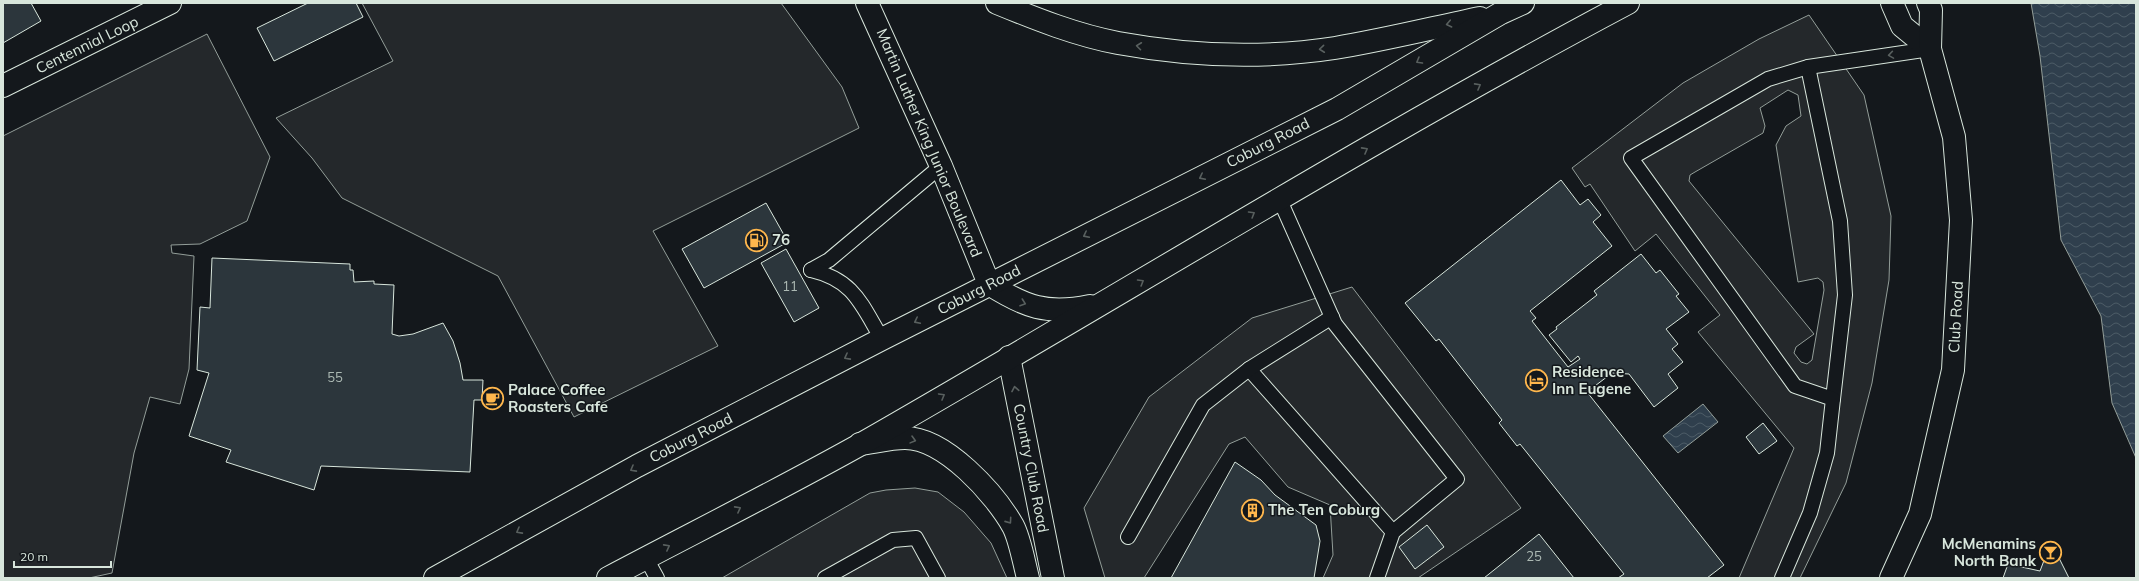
<svg xmlns="http://www.w3.org/2000/svg" width="2139" height="581" viewBox="0 0 2139 581" font-family="Mulish,sans-serif">
<style>
.parking{fill:#24282b;stroke:#939e99;fill-rule:evenodd}
.water{fill:url(#water-waves);stroke:#939e99}
.building{fill:#2c363c;stroke:#d8e6dc}
.lines{fill:none;stroke-linecap:round;stroke-linejoin:round}
.lane-casing{stroke:#d8e6dc;stroke-width:16}
.secondary-casing{stroke:#d8e6dc;stroke-width:24}
.primary-casing{stroke:#d8e6dc;stroke-width:24}
.lane{stroke:#14181c;stroke-width:14}
.secondary{stroke:#14181c;stroke-width:22}
.primary{stroke:#14181c;stroke-width:22}
.oneway{stroke:#59605f}
.labels{text-anchor:middle;stroke-width:3;stroke-linejoin:round;paint-order:stroke}
.number-label{font-size:13px;fill:#adbab4}
.street-label{font-size:15px;fill:#d8e6dc;stroke:#14181c}
.poi-label{font-size:15px;font-weight:bold;fill:#d8e6dc;stroke:#14181c;text-anchor:start}
</style>
<defs>
<pattern id="water-waves" width="16" height="10" patternUnits="userSpaceOnUse"><rect width="16" height="10" fill="#2f3f4d"/><path d="M0 5q4-4 8 0t8 0" fill="none" stroke="#4c5b66"/></pattern>
</defs>
<rect width="100%" height="100%" fill="#14181c"/>
<g class="parking">
<path d="M362,3h419l61,84 17,41 -206,103 65,115 -144,71 -76,-141 -156,-78 -30,-40 -36,-40 117,-57z"/>
<path d="M1809,15l55,80 27,121 -2,64 -17,103 -26,100 -46,95h-61l55,-130 -96,-116 22,-17 -64,-81 -21,17 -45,-67 -5,3 -13,-19 111,-85 76,-44zM1788,90l10,5 3,21 -15,10 -10,19 22,137 20,-4 5,4 1,8 -12,70 -5,4 -6,-2 -7,-9 2,-6 18,-13 -125,-153 1,-6 5,-3 68,-39 2,-7 -5,-18z"/>
<path d="M207,34l63,123 -23,64 -47,23 -29,1 1,8 22,3 -5,113 -9,35 -30,-7 -16,56 -22,120 -23,5h-86v-442z"/>
<path d="M1352,287l169,221 -103,70h-95l10,-23 -3,-50 -42,-18 -43,-50 -16,7 -85,134h-39l-21,-70 65,-111 103,-79z"/>
<path d="M915,488l23,4 26,20 27,31 16,35h-285l148,-85 16,-3z"/>
</g>
<g class="water">
<path d="M2031,3h105v455l-24,-55 -11,-87 -40,-76 -21,-184z"/>
<path d="M1703,404l15,18 -40,31 -15,-17z"/>
</g>
<g class="building">
<path d="M3,3h28l10,18 -38,22z"/>
<path d="M308,3h48l7,14 -89,44 -17,-33z"/>
<path d="M1561,180l19,25 8,-6 13,16 -8,7 19,24 -82,65 6,7 -4,3 36,46 12,-8 -2,-3 -7,6 -22,-27 8,-6 -1,-2 41,-32 -3,-4 47,-37 15,19 4,-3 19,24 -3,2 13,16 -23,17 12,15 -6,5 11,13 -15,12 10,14 -24,19 -25,-33 -17,-1 -25,19 137,173 -17,13h-89l6,-4 -104,-130 -3,2 -18,-23 3,-3 -63,-81 -3,2 -31,-38z"/>
<path d="M766,203l22,39 -84,46 -22,-39z"/>
<path d="M786,249l33,59 -25,14 -33,-59z"/>
<path d="M212,258l138,6v6h3l1,12 20,-1v3l20,1 -2,49 7,2 14,-2 30,-11 10,18 7,22 3,17h20l-1,20h-8l-4,72 -149,-6 -7,24 -88,-28 5,-12 -42,-14 20,-63 -12,-3 3,-63 10,1z"/>
<path d="M1763,423l14,18 -18,13 -13,-17z"/>
<path d="M1235,462l26,18 14,15 41,30 4,16 -6,37h-143z"/>
<path d="M1427,525l17,22 -29,22 -16,-22z"/>
<path d="M1539,534l35,44h-90z"/>
<path d="M2051,542l18,36h-66l5,-14 32,7z"/>
</g>
<g class="lines">
<defs>
<g id="lane">
<path d="M1808,67l32,154 5,74 -12,104"/>
<path d="M1279,198l56,126 122,155 -64,53 -16,46"/>
<path d="M811,270l18,-10 112,-94"/>
<path d="M811,270c43,10 50,34 71,69"/>
<path d="M1249,369l144,163"/>
<path d="M1128,537l75,-132 46,-36 83,-52"/>
<path d="M646,558l11,20"/>
<path d="M825,578l68,-38 23,-2 22,40"/>
<path d="M1782,578l28,-65 17,-60 6,-54 -38,-13 -164,-228 137,-79 40,-12 122,-18"/>
</g>
<g id="secondary">
<path d="M867,3l74,163 48,118"/>
<path d="M1892,3l10,23 28,23"/>
<path d="M3,86l167,-83"/>
<path d="M1009,357l44,221"/>
<path d="M860,444c15,-2 31,-6 45,-6 40,0 90,56 108,88 7,13 11,37 15,52"/>
<path d="M1891,578l29,-64 33,-144 8,-150 -7,-83 -24,-88 1,-39 -3,-7"/>
</g>
<g id="primary">
<path d="M997,3c39,16 79,32 121,40 71,13 145,16 217,5 49,-8 97,-20 145,-30"/>
<path d="M989,284c36,23 58,31 101,22"/>
<path d="M435,578l202,-112 245,-127 455,-230 164,-96 22,-10"/>
<path d="M608,578c85,-45 171,-88 255,-135 255,-146 505,-302 765,-440"/>
</g>
</defs>
<use href="#lane" class="lane-casing"/>
<use href="#secondary" class="secondary-casing"/>
<use href="#primary" class="primary-casing"/>
<use href="#lane" class="lane"/>
<use href="#secondary" class="secondary"/>
<use href="#primary" class="primary"/>
</g>
<defs><path id="oneway-chevron" d="M-2-3.5L2.5 0L-2 3.5" fill="none" stroke-width="1.6" stroke-linecap="round" stroke-linejoin="round"/></defs>
<g class="oneway">
<use href="#oneway-chevron" transform="translate(1449 24) rotate(168)"/>
<use href="#oneway-chevron" transform="translate(1139 46) rotate(-173)"/>
<use href="#oneway-chevron" transform="translate(1322 49) rotate(174)"/>
<use href="#oneway-chevron" transform="translate(1891 55) rotate(171)"/>
<use href="#oneway-chevron" transform="translate(1419 61) rotate(150)"/>
<use href="#oneway-chevron" transform="translate(1478 86) rotate(-29)"/>
<use href="#oneway-chevron" transform="translate(1365 150) rotate(-29)"/>
<use href="#oneway-chevron" transform="translate(1202 177) rotate(153)"/>
<use href="#oneway-chevron" transform="translate(1252 214) rotate(-31)"/>
<use href="#oneway-chevron" transform="translate(1086 235) rotate(153)"/>
<use href="#oneway-chevron" transform="translate(1141 282) rotate(-31)"/>
<use href="#oneway-chevron" transform="translate(1023 303) rotate(19)"/>
<use href="#oneway-chevron" transform="translate(917 321) rotate(153)"/>
<use href="#oneway-chevron" transform="translate(847 357) rotate(152)"/>
<use href="#oneway-chevron" transform="translate(1015 389) rotate(-101)"/>
<use href="#oneway-chevron" transform="translate(942 396) rotate(-30)"/>
<use href="#oneway-chevron" transform="translate(913 440) rotate(15)"/>
<use href="#oneway-chevron" transform="translate(633 469) rotate(151)"/>
<use href="#oneway-chevron" transform="translate(738 509) rotate(-28)"/>
<use href="#oneway-chevron" transform="translate(1009 521) rotate(55)"/>
<use href="#oneway-chevron" transform="translate(519 531) rotate(151)"/>
<use href="#oneway-chevron" transform="translate(667 547) rotate(-28)"/>
</g>
<defs>
<symbol id="fuel-ring" viewBox="-11 -11 22 22"><circle r="9.5" fill="#14181c" stroke="#ffb74d" stroke-width="1.5"/><path d="M-5.5-6h7V0h2V4h1.3V-2.5L3-4.5l.8-.8L6-3V5H2.5V1h-1V6h-7ZM-4.2-4.7v3.2H.2V-4.7Z" fill="#ffb74d"/></symbol>
<symbol id="hotel-ring" viewBox="-11 -11 22 22"><circle r="9.5" fill="#14181c" stroke="#ffb74d" stroke-width="1.5"/><path d="M-6-4.5h1.5V1H6V5H4.5V3h-9V5H-6ZM-4 0a1.8 1.8 0 1 1 3.6 0ZM.5 0V-2.5h3Q6-2.5 6 0Z" fill="#ffb74d"/></symbol>
<symbol id="cafe-ring" viewBox="-11 -11 22 22"><circle r="9.5" fill="#14181c" stroke="#ffb74d" stroke-width="1.5"/><path d="M-5.5-4.5H6V0H3Q3 3.5 0 3.5H-2.5Q-5.5 3.5-5.5 0ZM3-3.2v2h1.7v-2ZM-6 4.5H4V6H-6Z" fill="#ffb74d"/></symbol>
<symbol id="building-ring" viewBox="-11 -11 22 22"><circle r="9.5" fill="#14181c" stroke="#ffb74d" stroke-width="1.5"/><path d="M-4-6H4V6H1V3H-1V6H-4ZM-2.5-4.3h1.7v1.8h-1.7ZM.8-4.3h1.7v1.8H.8ZM-2.5-1h1.7V.8h-1.7ZM.8-1h1.7V.8H.8Z" fill="#ffb74d"/></symbol>
<symbol id="bar-ring" viewBox="-11 -11 22 22"><circle r="9.5" fill="#14181c" stroke="#ffb74d" stroke-width="1.5"/><path d="M-6-5H6L.8 .8V4.5H3.5V6h-7V4.5H-.8V.8Z" fill="#ffb74d"/></symbol>
</defs>
<g fill-rule="evenodd">
<use href="#fuel-ring" x="744" y="228" width="25" height="25"/>
<use href="#hotel-ring" x="1524" y="368" width="25" height="25"/>
<use href="#cafe-ring" x="480" y="386" width="25" height="25"/>
<use href="#building-ring" x="1240" y="498" width="25" height="25"/>
<use href="#bar-ring" x="2038" y="540" width="25" height="25"/>
</g>
<g class="labels">
<g class="number-label">
<text x="790" y="291">11</text>
<text x="335" y="382">55</text>
<text x="1534" y="561">25</text>
</g>
<g class="street-label">
<text transform="translate(87 45) rotate(-26)" y="5">Centennial Loop</text>
<text transform="translate(929 143) rotate(67)" y="5">Martin Luther King Junior Boulevard</text>
<text transform="translate(1268 143) rotate(-27)" y="5">Coburg Road</text>
<text transform="translate(979 290) rotate(-27)" y="5">Coburg Road</text>
<text transform="translate(1956 317) rotate(-87)" y="5">Club Road</text>
<text transform="translate(691 438) rotate(-27)" y="5">Coburg Road</text>
<text transform="translate(1031 468) rotate(79)" y="5">Country Club Road</text>
</g>
<g class="poi-label">
<text x="772" y="245">76</text>
<text x="1552" y="377">Residence<tspan x="1552" dy="17">Inn Eugene</tspan></text>
<text x="508" y="395">Palace Coffee<tspan x="508" dy="17">Roasters Cafe</tspan></text>
<text x="1268" y="515">The Ten Coburg</text>
<text x="2036" y="549" text-anchor="end">McMenamins<tspan x="2036" dy="17">North Bank</tspan></text>
</g>
</g>
<rect width="2139" height="581" fill="none" stroke="#d8e6dc" stroke-width="8"/>
<path d="M14 561v6h97v-6" fill="none" stroke="#d8e6dc" stroke-width="2"/>
<text x="20" y="561" font-size="12" fill="#d8e6dc" stroke="#14181c" stroke-width="3" paint-order="stroke">20 m</text>
</svg>
